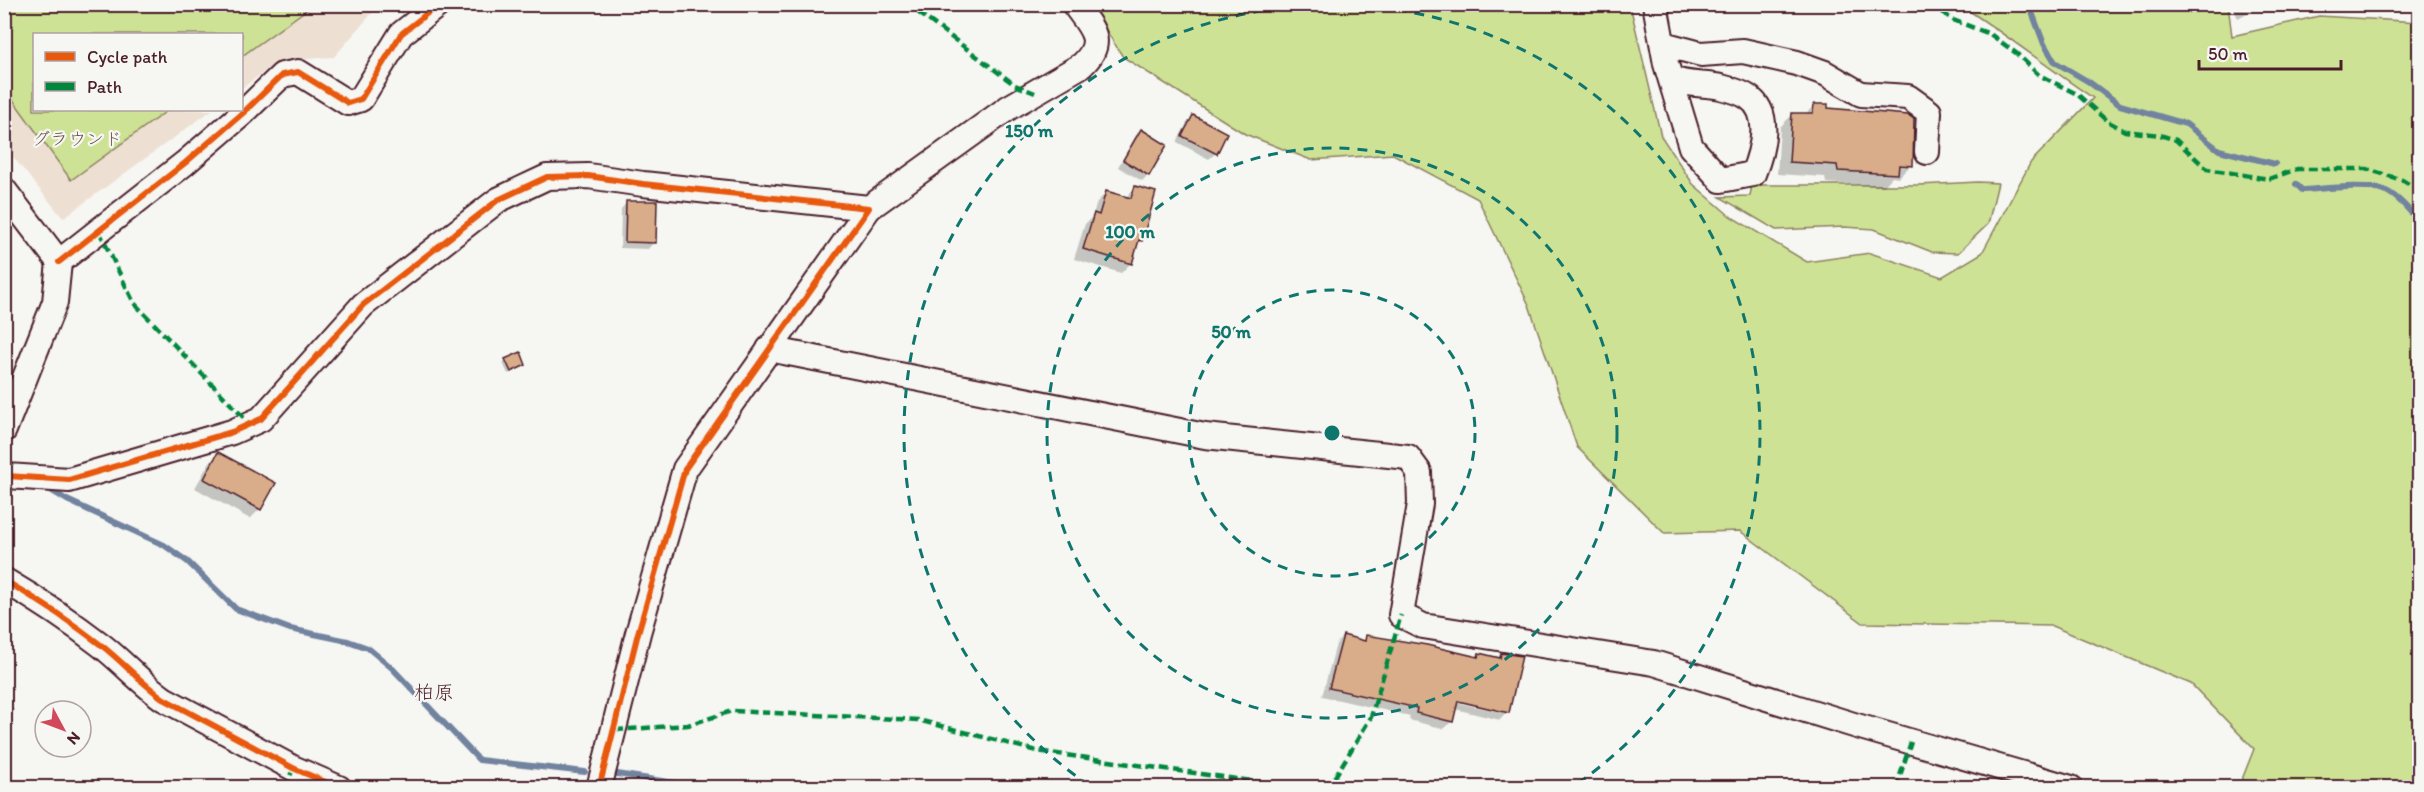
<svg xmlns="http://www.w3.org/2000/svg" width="2424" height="792" viewBox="0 0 2424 792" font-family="Itim,'Klee One',sans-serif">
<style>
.built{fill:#ede0d3}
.green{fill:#cee296;stroke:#8c8060;stroke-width:1.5}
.shadow{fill:#0003;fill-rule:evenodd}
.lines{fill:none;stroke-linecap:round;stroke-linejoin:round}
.stream{stroke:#72839f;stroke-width:6}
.building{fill:#d9ad8a;stroke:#4a1f2b;stroke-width:1.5}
.minor-casing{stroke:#4a1f2b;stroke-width:28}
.minor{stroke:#f6f6f2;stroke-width:24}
.quiet{stroke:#00873e;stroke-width:4.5;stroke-dasharray:9 4.5;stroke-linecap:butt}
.cycleway-casing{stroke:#f6f6f2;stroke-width:10}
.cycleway{stroke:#e8590c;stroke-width:6}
.ring{fill:none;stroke:#0f766e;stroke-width:3;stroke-dasharray:10 8}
.labels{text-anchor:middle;stroke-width:4.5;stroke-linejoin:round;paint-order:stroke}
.park-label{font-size:18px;fill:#6b5046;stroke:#f6f6f2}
.neighbourhood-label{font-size:20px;fill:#4a1f2b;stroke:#f6f6f2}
.centre{fill:#0f766e;stroke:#f6f6f2;stroke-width:3}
.ring-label{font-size:18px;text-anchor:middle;font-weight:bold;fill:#0f766e;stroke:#f6f6f2;stroke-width:4.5;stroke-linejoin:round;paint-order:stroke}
</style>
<rect width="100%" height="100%" fill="#f6f6f2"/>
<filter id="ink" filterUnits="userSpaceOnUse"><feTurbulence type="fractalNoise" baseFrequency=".0167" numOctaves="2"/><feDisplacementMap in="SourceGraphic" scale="12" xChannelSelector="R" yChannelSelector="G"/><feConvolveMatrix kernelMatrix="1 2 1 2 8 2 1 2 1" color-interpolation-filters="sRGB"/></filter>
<g filter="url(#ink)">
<path class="built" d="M4,5h375l-45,52 -55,4 -37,27v-54h-208v76h178l-149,108 -58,-71z"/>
<g class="green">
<path d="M4,5l1,-1 308,1 -71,51v-22h-208v76h134l-97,70 -66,-91z"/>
<path d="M1090,5h540l31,131 32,48 37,32 77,46 63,-9 72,24 40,-24 49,-91 62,-64c-45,-30 -87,-64 -133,-93h268l4,31 87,-20 100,6v765h-180l15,-38 -63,-65 -139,-58 -189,-3 -123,-92 -76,2 -87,-86 -48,-142 -51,-106 -85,-45 -82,6 -66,-26 -122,-77z"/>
<path d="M2345,5h74v5l-76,-1z"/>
<path d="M1978,182l20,1 -10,41 -30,29 -26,-1 -58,-23 -30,-2 -68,3 -56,-33 30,-1 2,-11h167z"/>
</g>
<g class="shadow">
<path d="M2231,4h33l-26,14z"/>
<path d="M1814,105l12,4 85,56 -13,13 -6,-1 -8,9 -58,-3 -1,-6 -48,-3 3,-47 13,-13 12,1z"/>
<path d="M1193,117l23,36 -7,6 -32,-17 10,-19z"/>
<path d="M1141,131l7,44 -6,6 -24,-14 17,-30z"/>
<path d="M1135,188l6,52 -5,4 -5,19 -10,10 -47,-14 11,-35 7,-7 5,-15 9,-9 19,5z"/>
<path d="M627,202l27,40 -6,7 -28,-1 1,-39z"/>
<path d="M506,360l19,5 -17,9 -5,-11z"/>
<path d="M218,454l42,55 -10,10 -55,-31 14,-25z"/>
<path d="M1343,636l19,6 5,-5 109,21 4,-3 17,4 4,-5 6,58 -7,8 -45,-11 -3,12 -8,8 -35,-9 1,-4 -88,-20 14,-52zM1451,698l53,12v3l-54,-12z"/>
<path d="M4,707l10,2 -10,36z"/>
</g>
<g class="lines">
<g class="stream">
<path d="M2017,4l13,3 14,37 11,18 34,20 31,23 66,19 33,26 56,14"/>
<path d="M2296,184l6,6c19,-1 65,-7 82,0 14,6 26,21 36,33"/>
<path d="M47,488l20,12 97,45 24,17 48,47 54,20 58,12 20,7 24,20 87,92 106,12"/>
<path d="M611,773l95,15"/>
</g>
</g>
<g class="building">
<path d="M1814,104h14v4l80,7 6,4 -1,47 -14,-1 -1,9 -60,-3 -1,-6 -48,-3 3,-49h21z"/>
<path d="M1193,115l34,18 -10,21 -35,-18z"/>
<path d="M1141,129l26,16 -18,31 -26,-16z"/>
<path d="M1135,186l21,6 -14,49 -3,-1 -7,24 -49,-15 11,-36 5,2 7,-24 25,7z"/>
<path d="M626,201h31l-1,42 -31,-1z"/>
<path d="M521,352l5,13 -15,7 -6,-13z"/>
<path d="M218,452l58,31 -15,27 -57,-31z"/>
<path d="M1343,635l22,6 1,-6 61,10 51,12 1,-4 21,5 1,-5 21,3 -13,57 -51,-12 -5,21 -37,-9 1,-5 -88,-20z"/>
</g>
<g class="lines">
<defs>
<g id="minor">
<path d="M1655,4l11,60 25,83 30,33 32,-6c9,-22 20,-61 -5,-77 -7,-5 -19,-8 -27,-10 -17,-4 -31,-1 -50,-8"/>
<path d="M1663,44l38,10 42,-3 54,12 28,10 36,21 47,3 21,15 -2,40"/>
<path d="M4,190l55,72 -4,40 -51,128"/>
<path d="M59,262l126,-99 58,-50 39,-38 16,-3 50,31 13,-4 40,-65 38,-30"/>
<path d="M769,349l436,87 203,21 11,15 1,32 -19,111 22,11 231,37 203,63 214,62"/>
<path d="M4,473l3,3 62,4 163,-48 29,-13 102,-114 135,-105 49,-23 41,-1 55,8 226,24"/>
<path d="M4,580c34,20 66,41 97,65 22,17 40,38 63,54l129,69 46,20"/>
<path d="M599,788l39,-155 47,-164 184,-261 139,-100 74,-43c25,-24 9,-37 -8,-61"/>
</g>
</defs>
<use href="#minor" class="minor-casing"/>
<use href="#minor" class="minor"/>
<g class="quiet">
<path d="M907,4l108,81 20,8"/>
<path d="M1931,4l22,16 37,14 26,19 23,22 38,19 30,27 18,10 35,4 16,5 31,29 62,10 28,-10h70l35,11 18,11"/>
<path d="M99,231l35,72 116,121"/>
<path d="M615,730l73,-5 44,-14 186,9 119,31 264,37"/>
<path d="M286,788l7,-20"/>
<path d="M1326,788l10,-13 35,-58 30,-102"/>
<path d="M1896,788l15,-46"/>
</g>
<defs>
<g id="cycleway">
<path d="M59,262l126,-99 58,-50 39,-38 16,-3 50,31 13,-4 40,-65 38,-30"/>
<path d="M4,473l3,3 62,4 163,-48 29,-13 102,-114 135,-105 49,-23 41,-1 55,8 226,24 -184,261 -47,164 -39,155"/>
<path d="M4,580c34,20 66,41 97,65 22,17 40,38 63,54l129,69 46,20"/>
</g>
</defs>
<use href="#cycleway" class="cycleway-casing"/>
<use href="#cycleway" class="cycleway"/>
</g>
</g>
<g class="ring">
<circle cx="1332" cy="433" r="143"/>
<circle cx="1332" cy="433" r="285"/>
<path d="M1090 786A428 428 0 1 1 1574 786"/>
</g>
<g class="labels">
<g class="park-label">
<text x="77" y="145">グラウンド</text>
</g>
<g class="neighbourhood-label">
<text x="434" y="699">柏原</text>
</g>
</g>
<circle cx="1332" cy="433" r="9" class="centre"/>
<g class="ring-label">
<text x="1029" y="137">150 m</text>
<text x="1130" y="238">100 m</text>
<text x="1231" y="338">50 m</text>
</g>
<rect width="2424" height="792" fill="none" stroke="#f6f6f2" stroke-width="24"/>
<rect x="12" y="12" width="2400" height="768" fill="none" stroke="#4a1f2b" stroke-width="2" filter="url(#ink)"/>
<rect x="33" y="33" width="210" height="78" fill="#f6f6f2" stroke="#b1a0a2" stroke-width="1.5"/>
<rect x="45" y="52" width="30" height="9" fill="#e8590c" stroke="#b1a0a2" stroke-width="1.5"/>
<text x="87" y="63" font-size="18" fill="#4a1f2b">Cycle path</text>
<rect x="45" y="82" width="30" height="9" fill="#00873e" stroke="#b1a0a2" stroke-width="1.5"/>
<text x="87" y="93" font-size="18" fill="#4a1f2b">Path</text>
<g transform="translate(63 729) rotate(131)"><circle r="28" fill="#f6f6f2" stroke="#b1a0a2" stroke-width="1.5"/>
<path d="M0-4.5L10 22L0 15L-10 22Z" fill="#d1495b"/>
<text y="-9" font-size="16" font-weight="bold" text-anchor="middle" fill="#4a1f2b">N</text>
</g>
<path d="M2199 60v9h142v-9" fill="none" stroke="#4a1f2b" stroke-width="3"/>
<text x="2208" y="60" font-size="18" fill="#4a1f2b" stroke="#f6f6f2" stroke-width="4.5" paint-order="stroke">50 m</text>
</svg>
